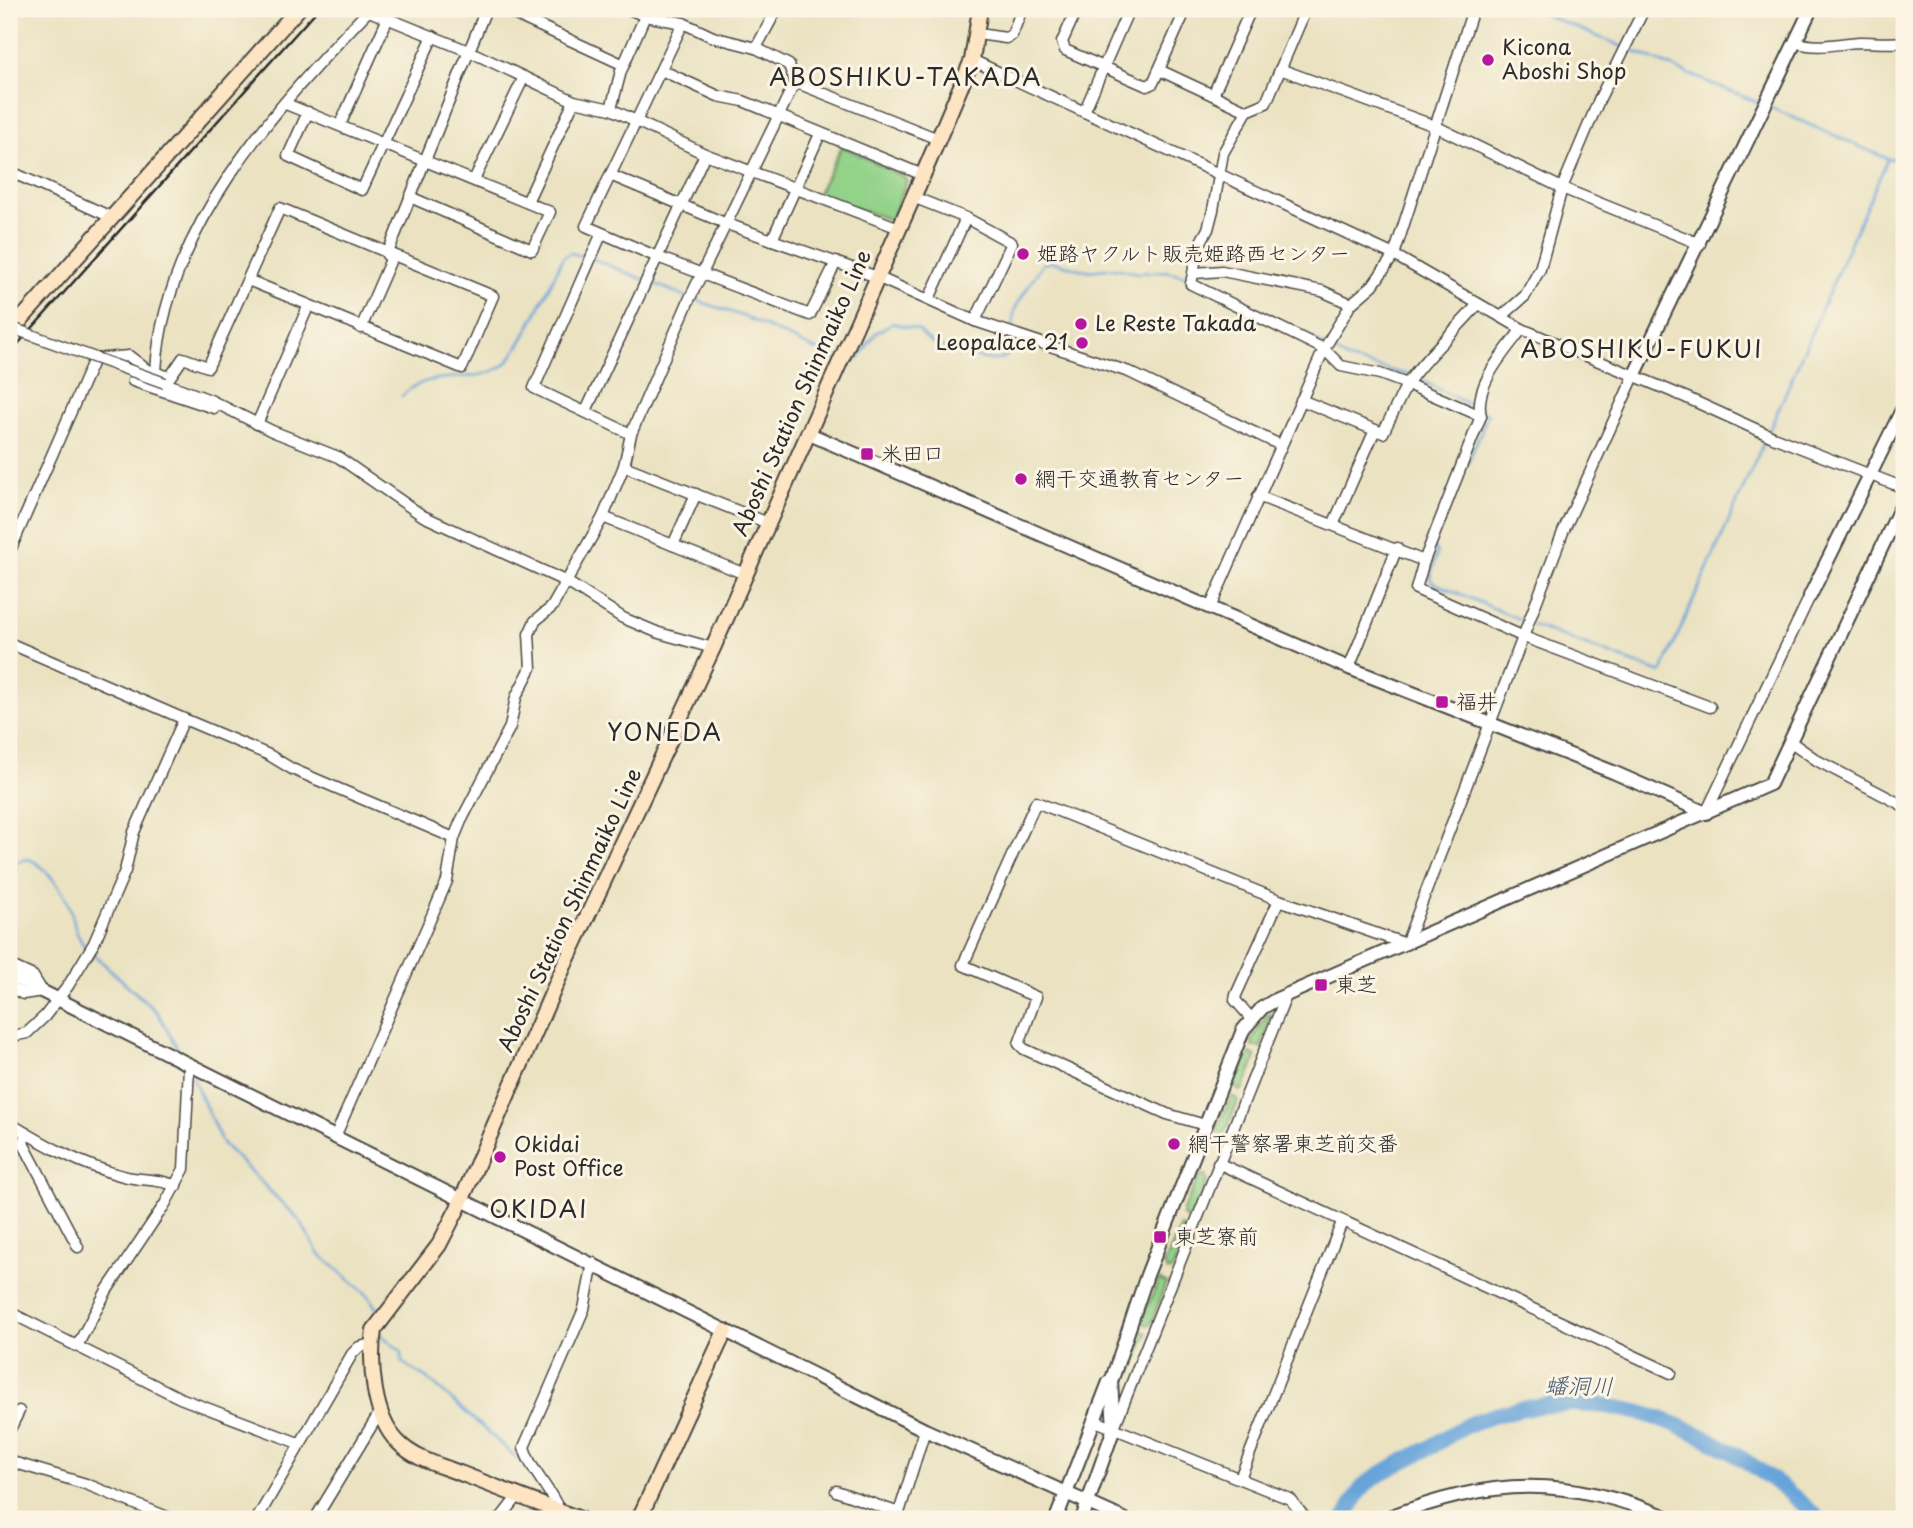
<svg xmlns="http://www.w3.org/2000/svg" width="1913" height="1528" viewBox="0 0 1913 1528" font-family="'Playpen Sans','Klee One',sans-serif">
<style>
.green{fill:#92d289;stroke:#5e7e5a;stroke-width:2}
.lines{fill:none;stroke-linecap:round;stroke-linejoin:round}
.stream{stroke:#67a4d9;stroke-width:2.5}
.river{stroke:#67a4d9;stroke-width:16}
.minor-casing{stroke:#484642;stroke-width:13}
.tertiary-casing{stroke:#484642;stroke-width:16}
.secondary-casing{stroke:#484642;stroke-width:18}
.minor{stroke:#fff;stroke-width:10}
.tertiary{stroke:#fff;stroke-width:12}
.secondary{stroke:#fde5c4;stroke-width:14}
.rail{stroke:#2b2b2b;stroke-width:2.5}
.minor-bridge-casing{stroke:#484642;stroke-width:13;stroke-linecap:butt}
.minor-bridge{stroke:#fff;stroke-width:10}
.poi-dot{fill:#b5179e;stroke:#fcf5e5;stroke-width:2.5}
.labels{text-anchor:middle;stroke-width:6;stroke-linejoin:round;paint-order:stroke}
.poi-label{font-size:21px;fill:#2b2b2b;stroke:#fcf5e5;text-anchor:start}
.street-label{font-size:21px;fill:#2b2b2b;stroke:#fcf5e5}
.water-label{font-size:23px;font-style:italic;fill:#435b71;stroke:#fcf5e5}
.quarter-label{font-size:24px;letter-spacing:2px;fill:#2b2b2b;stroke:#fcf5e5}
</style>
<rect width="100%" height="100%" fill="#fcf5e5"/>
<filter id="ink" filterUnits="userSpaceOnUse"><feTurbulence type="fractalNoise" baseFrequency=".0143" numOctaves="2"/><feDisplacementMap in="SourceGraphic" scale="14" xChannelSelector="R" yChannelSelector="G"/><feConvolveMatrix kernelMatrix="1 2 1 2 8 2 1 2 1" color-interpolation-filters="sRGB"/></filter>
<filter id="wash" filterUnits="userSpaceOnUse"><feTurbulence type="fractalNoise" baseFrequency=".00686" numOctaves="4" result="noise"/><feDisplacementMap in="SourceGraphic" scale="28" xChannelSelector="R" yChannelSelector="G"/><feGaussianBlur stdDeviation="1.57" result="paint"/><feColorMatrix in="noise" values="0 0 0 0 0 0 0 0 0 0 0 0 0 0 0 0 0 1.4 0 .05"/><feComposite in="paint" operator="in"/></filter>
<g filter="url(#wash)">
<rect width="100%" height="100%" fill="#eae2c1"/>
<g class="green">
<path d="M842,146l62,31 3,4 -16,39 -74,-25z"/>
<path d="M1272,1014l-11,33h-8l-1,-7 15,-25z"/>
<path d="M1250,1053l6,3 -1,5 -12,28 -4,2 -5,-6z"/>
<path d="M1232,1096l6,4 -1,4 -12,28 -4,2 -5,-4z"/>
<path d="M1200,1175l5,1 2,5 -14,34 -6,4 -4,-3v-6z"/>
<path d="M1181,1226l7,5 -16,39 -4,1 -4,-6z"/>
<path d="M1159,1280l7,3 -15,41 -4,1 -5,-3 1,-6z"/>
<path d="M1140,1330l7,3 -15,40 -4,1 -5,-3 1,-5z"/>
</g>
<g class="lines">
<g class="stream">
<path d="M1531,9l228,94"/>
<path d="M1769,107l119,52h12l4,-7"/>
<path d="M593,259l94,38"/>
<path d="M1196,280l19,10"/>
<path d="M693,299l52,18 91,42"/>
<path d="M1312,338l37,22 60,15"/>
<path d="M845,362l12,-2 19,-27 16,-10 27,7c10,14 25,19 42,23 17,4 46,17 52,-8 2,-11 -1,-23 1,-33 2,-8 22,-36 28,-48l11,-2 35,9 26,-3 24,5 28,-2 24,6"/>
<path d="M1415,377l63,32"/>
<path d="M402,396c29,-30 68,-9 101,-30 15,-10 51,-89 60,-109l7,-4 16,4"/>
<path d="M1769,431c40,-91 77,-182 119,-272"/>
<path d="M1468,463l20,-49 -4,-2"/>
<path d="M1434,547l3,6 -7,25 2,4 94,40"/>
<path d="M1532,625l129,48 105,-236"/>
<path d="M9,864l18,-5c16,3 37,32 43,49 5,16 5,28 17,41"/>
<path d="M92,953l66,60 23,42"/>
<path d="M192,1076l30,67 78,78 18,32 51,43 11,19"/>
<path d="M380,1334l22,18v10l32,22 95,85"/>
</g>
<path class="river" d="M1344,1519c6,-10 12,-23 19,-32 13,-14 50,-30 68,-40 15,-9 31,-21 46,-26 131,-47 247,10 342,98"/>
</g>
</g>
<g filter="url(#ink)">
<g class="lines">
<defs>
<g id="minor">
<path d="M503,9l121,56"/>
<path d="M629,9l16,7 38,7"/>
<path d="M1077,9l-15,33 3,8 82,36 6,-3 33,-74"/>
<path d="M1306,9l-40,94 -19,8 -24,42 -10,57 -5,19 -10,18 -7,37 133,65 17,17 39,8 27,10 -24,49 -8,-3"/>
<path d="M369,11l102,41 103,49 37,8 94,45 194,74"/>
<path d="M978,34l28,4 6,-3 10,-26"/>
<path d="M1795,42c24,8 42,1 65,0 15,0 29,2 44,0"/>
<path d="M756,48l-43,-11 -30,-14 -97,203 69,30 155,59 26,-53"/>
<path d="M972,60l422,195 128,74 163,68 88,40 131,51"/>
<path d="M1280,69l155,57 127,62 138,56"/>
<path d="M661,70l57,26 25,5 180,74"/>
<path d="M1159,70l88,41"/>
<path d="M795,82l143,57"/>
<path d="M1213,95l38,-86"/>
<path d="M286,104l264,108 -18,38 -122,-53"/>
<path d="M611,109l10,-38 24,-55"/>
<path d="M308,112l-20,44 74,34 71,-154"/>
<path d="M1084,112l45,-103"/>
<path d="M340,125l48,-107"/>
<path d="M9,171l102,46"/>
<path d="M610,175l117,49 150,53 98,44 37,-78 -46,-25 -53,-21"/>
<path d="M474,180l50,-103"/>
<path d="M527,202l47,-101"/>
<path d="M601,235l-67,153 97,46"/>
<path d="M772,240l48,-106"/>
<path d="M387,255l99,-246"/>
<path d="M1195,273l27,-2 100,20 29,13"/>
<path d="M929,299l37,-81"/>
<path d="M1478,304c-23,28 -51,50 -71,80l74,32"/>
<path d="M1501,317l24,-21 15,-27 22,-81 37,-88 45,-91"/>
<path d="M975,321l154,51 151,73"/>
<path d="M361,328l31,-71"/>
<path d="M1522,329c-17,22 -49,57 -41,87l-57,145 -8,28 108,48 186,70"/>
<path d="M156,372c7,-142 120,-265 214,-363"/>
<path d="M133,381l81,27"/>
<path d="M165,383l45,17 62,31 66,26 85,59 144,66 56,36 36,15 54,15"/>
<path d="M1301,400l74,30 -42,95"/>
<path d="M586,411l119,-257"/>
<path d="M257,424l51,-117"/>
<path d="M624,466l144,57"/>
<path d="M1258,496l166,65"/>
<path d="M603,517l142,57"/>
<path d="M673,545l23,-51"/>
<path d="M9,553l85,-194 35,-3 18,14 23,7 13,-19 25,9 72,-159 213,88 -31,72 -214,-88"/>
<path d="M1210,608l114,-259 27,-45 22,-19 21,-30 79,-246"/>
<path d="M9,643l175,76 -50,113 -9,39 -31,72 -26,43 -23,30 -18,17 -18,4"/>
<path d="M1349,668l48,-120"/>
<path d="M184,719l85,36 23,14 162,69"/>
<path d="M1791,742l27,19 86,45"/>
<path d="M1706,813l104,-217"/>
<path d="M9,965l24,11 9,15 -19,3 -14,-7"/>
<path d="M1251,1018l-16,-18 1,-5 43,-95"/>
<path d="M9,1123c36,22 72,42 114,53 17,5 37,2 53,10"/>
<path d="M1205,1125l-38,-11 -143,-65 -5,-5 17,-47 -73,-32 73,-163 243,98 127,44 157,-412 71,-156"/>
<path d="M26,1133l-3,10 55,104"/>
<path d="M335,1137l112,-256 7,-43 7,-17 49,-94 6,-30 15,-29 -2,-34 6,-13 17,-14 51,-90 21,-51 7,-32 58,-134 106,-218 -6,-17 -33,-17 21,-39"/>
<path d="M1218,1163l453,210"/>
<path d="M9,1312l171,86 121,46"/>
<path d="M77,1346l30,-56 58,-86 19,-35 5,-103"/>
<path d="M1093,1420l197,79 16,20"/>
<path d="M1115,1425l171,-429"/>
<path d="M9,1431l10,-20"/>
<path d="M9,1461l77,23 86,35"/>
<path d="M1240,1478l102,-256"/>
<path d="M836,1491l63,22"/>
<path d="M560,1512c-10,-24 -30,-42 -36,-65l60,-138 9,-46"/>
<path d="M257,1519l95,-165 7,-7 13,-3"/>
<path d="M315,1519l62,-102 5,-3"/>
<path d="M500,1519l18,-23"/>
<path d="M897,1519l28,-89"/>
</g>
<g id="tertiary">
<path d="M1634,376l177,-367"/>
<path d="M807,433l542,235 264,104 93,41"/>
<path d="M1810,596l94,-190"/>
<path d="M9,975l916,455 199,89"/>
<path d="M1056,1519l53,-137"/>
<path d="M1082,1519l32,-91 -3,-46 36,-107 96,-245 19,-22 15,-9 493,-215 134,-284"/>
<path d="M1384,1519c110,-42 178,-44 288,0"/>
</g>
<g id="secondary">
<path d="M9,333l289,-324"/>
<path d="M580,1519c-38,-14 -77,-29 -115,-44 -22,-9 -50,-15 -67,-33 -25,-24 -29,-80 -24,-112l65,-85 19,-37 106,-242 149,-318 210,-473 49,-115 8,-51"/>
<path d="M639,1519l86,-188"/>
</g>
</defs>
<use href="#minor" class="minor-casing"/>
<use href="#tertiary" class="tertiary-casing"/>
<use href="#secondary" class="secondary-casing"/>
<use href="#minor" class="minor"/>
<use href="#tertiary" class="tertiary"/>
<use href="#secondary" class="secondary"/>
<path class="rail" d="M9,354l309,-345"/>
<defs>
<path id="minor-bridge" d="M9,327l156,56"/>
</defs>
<use href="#minor-bridge" class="minor-bridge-casing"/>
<use href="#minor-bridge" class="minor-bridge"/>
</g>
</g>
<g class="poi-dot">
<circle cx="1488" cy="60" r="7"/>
<circle cx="1023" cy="254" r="7"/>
<circle cx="1081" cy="324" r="7"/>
<circle cx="1082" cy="343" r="7"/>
<rect x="860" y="447" width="14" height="14" rx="3.5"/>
<circle cx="1021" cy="479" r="7"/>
<rect x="1435" y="695" width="14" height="14" rx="3.5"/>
<rect x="1314" y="978" width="14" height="14" rx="3.5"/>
<circle cx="1174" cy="1144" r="7"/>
<circle cx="500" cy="1157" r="7"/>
<rect x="1153" y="1230" width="14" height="14" rx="3.5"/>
</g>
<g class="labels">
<g class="poi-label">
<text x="1502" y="55">Kicona<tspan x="1502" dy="24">Aboshi Shop</tspan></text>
<text x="1037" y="261">姫路ヤクルト販売姫路西センター</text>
<text x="1095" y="331">Le Reste Takada</text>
<text x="1068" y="350" text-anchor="end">Leopalace 21</text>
<text x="881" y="461">米田口</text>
<text x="1035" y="486">網干交通教育センター</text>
<text x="1456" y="709">福井</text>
<text x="1335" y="992">東芝</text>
<text x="1188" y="1151">網干警察署東芝前交番</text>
<text x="514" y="1152">Okidai<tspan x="514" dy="24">Post Office</tspan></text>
<text x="1174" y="1244">東芝寮前</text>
</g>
<g class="street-label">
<text transform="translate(802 393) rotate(-66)" y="7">Aboshi Station Shinmaiko Line</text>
<text transform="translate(570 910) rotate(-65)" y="7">Aboshi Station Shinmaiko Line</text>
</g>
<g class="water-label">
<text transform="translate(1579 1386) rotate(1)" y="8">蟠洞川</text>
</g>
<g class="quarter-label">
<text x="906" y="86">ABOSHIKU-TAKADA</text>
<text x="1642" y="358">ABOSHIKU-FUKUI</text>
<text x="665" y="741">YONEDA</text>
<text x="539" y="1218">OKIDAI</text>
</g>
</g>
<rect width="1913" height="1528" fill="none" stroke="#fcf5e5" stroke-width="35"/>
</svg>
